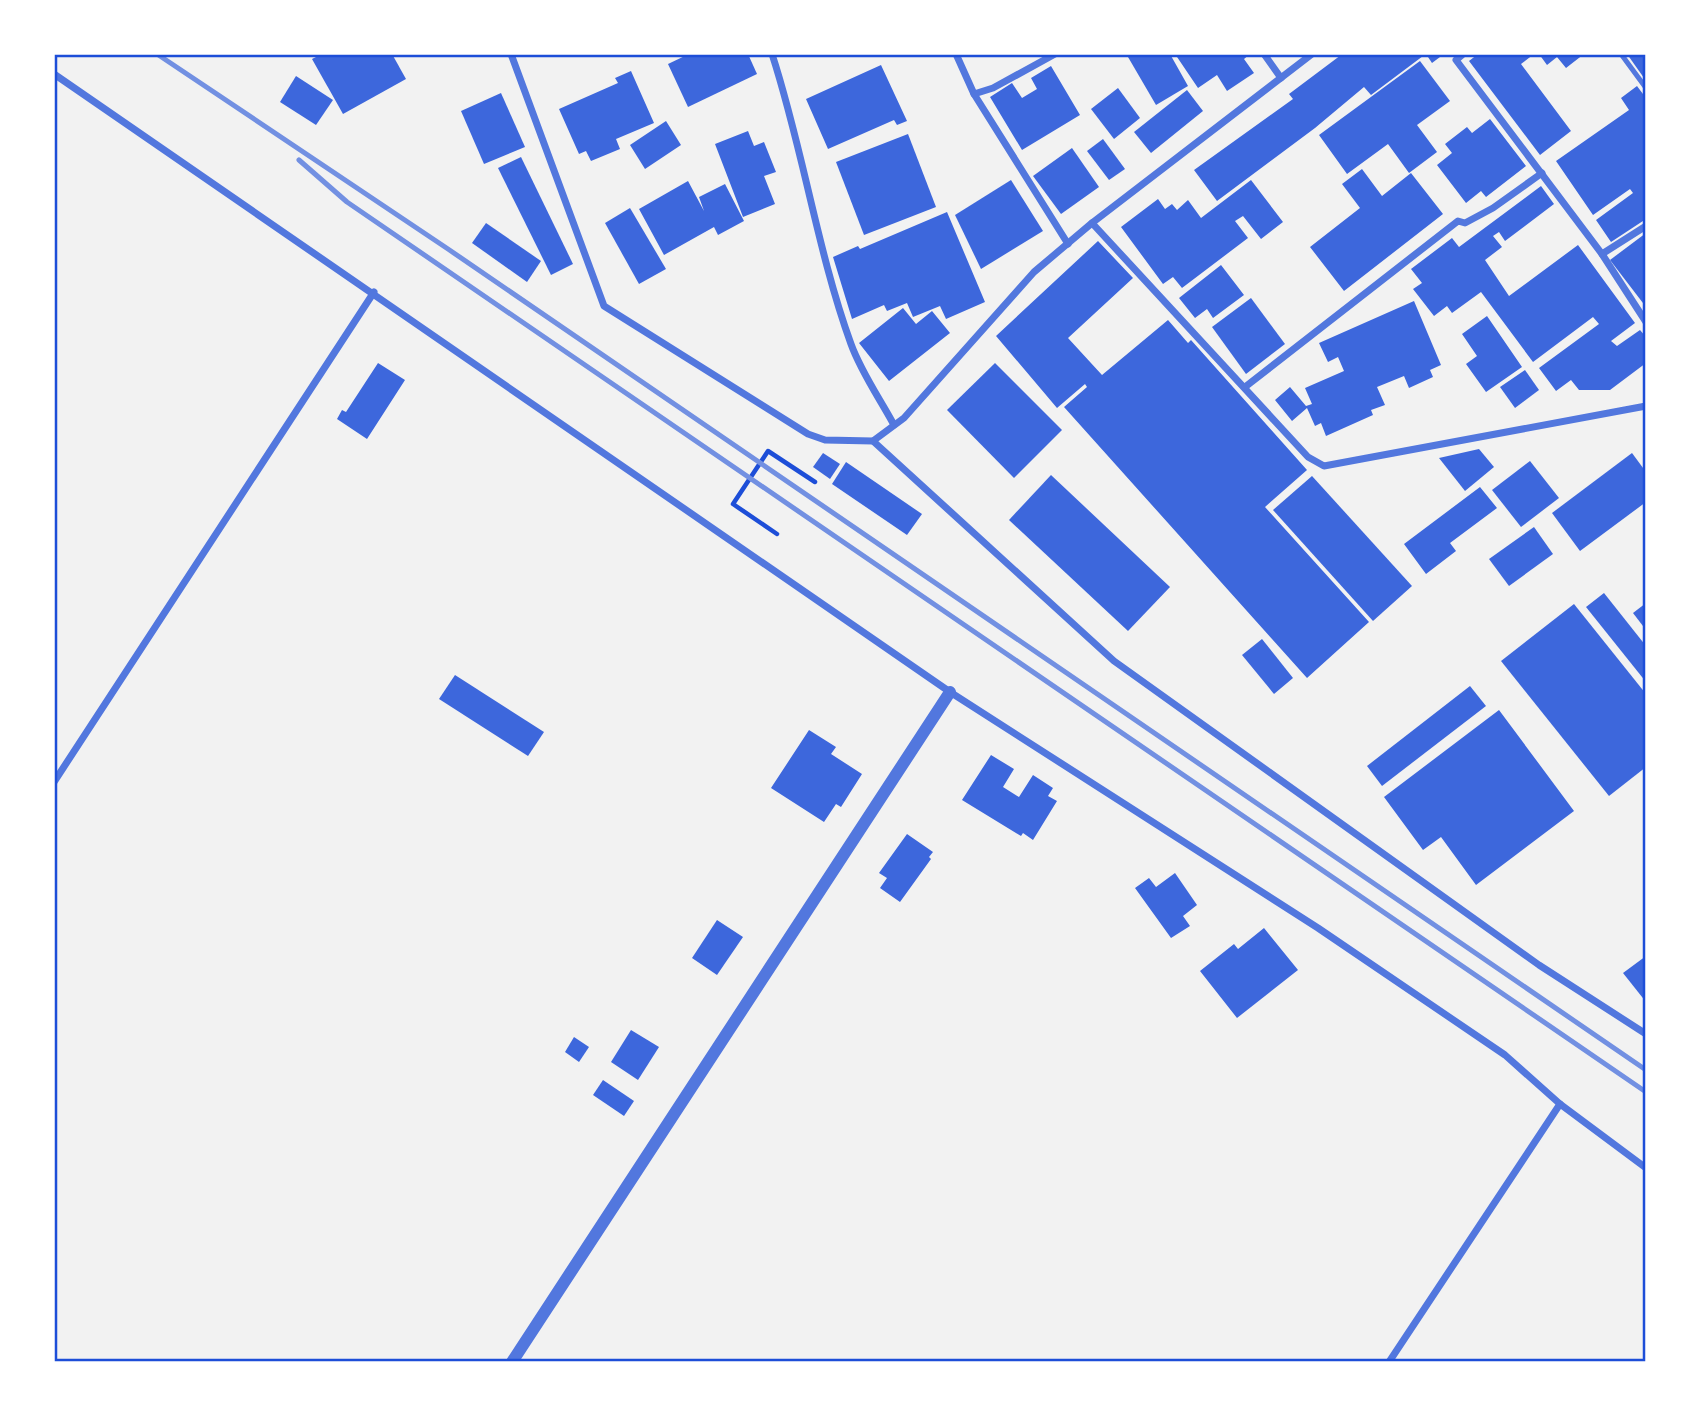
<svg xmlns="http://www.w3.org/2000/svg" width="1700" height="1416" viewBox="0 0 1700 1416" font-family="'Fira Sans',sans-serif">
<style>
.building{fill:#3d67dc}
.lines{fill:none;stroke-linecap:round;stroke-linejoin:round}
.path{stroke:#1d4ed8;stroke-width:4.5}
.service{stroke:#5277de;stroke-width:5}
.minor{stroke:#5277de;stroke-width:7}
.tertiary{stroke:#5277de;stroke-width:12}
.rail{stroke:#7290e2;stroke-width:5}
.neatline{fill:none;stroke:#1d4ed8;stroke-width:2.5}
</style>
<rect width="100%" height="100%" fill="#f2f2f2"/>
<g class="building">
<path d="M322,54h70l14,25 -63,35 -31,-55z"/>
<path d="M689,54h59l9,20 -69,33 -20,-43z"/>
<path d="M1132,54h38l18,32 -32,19 -28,-48z"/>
<path d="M1175,54h75l-6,5 10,14 -27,18 -10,-16 -19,13z"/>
<path d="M1347,54l76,2 -52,39 -7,-8 -49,41 -98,73 -23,-31 99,-71 -4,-5 52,-39 2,2z"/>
<path d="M1426,54h18l-12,9z"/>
<path d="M1478,54h56l-13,10 50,67 -31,24 -71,-94z"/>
<path d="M1539,54h45l-18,14 -9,-11 -10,8z"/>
<path d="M1627,54h19v23l-2,1z"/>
<path d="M1420,61l30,40 -33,24 20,27 -28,21 -21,-29 -41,30 -28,-39z"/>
<path d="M881,65l26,56 -10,4 -3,-5 -66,29 -22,-50z"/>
<path d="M1051,66l29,49 -58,35 -32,-53 22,-14 10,15 15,-9 -6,-11z"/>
<path d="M631,71l23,52 -38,16 4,10 -29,12 -5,-10 -7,3 -20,-45 59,-26 -3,-5z"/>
<path d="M296,76l37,24 -17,25 -36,-23z"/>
<path d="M1637,86l9,12v121l-35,23 -15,-22 37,-27 -3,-4 -37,26 -37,-54 73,-51 -8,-12z"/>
<path d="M1118,88l22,30 -26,21 -23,-30z"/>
<path d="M1187,90l16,21 -52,42 -17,-21z"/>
<path d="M501,93l24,54 -41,17 -23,-53z"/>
<path d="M1490,119l36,47 -40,31 -5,-6 -15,12 -29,-38 15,-12 -7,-9 22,-17 5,6z"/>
<path d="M666,121l15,24 -36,24 -15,-24z"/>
<path d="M748,131l6,15 10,-4 12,30 -12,4 11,28 -32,13 -28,-73z"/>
<path d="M908,134l28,73 -72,28 -28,-73z"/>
<path d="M1103,139l22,30 -16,11 -22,-29z"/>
<path d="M1072,148l27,39 -38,27 -28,-38z"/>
<path d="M521,157l52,107 -22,11 -53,-107z"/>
<path d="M1362,169l20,27 29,-23 32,41 -99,77 -34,-44 50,-39 -18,-24z"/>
<path d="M1011,180l32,51 -62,38 -26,-54z"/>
<path d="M1251,180l32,42 -22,17 -18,-23 -8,5 13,17 -66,50 -9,-11 -10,7 -42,-57 37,-28 7,10 7,-5 5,6 11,-10 13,18z"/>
<path d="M688,181l16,30 -5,-14 26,-13 19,37 -26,14 -4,-8 -50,28 -25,-46z"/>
<path d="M1541,186l13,18 -49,37 -6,-9 -6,4 9,11 -17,13 24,36 69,-51 57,78 -24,18 6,5 23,-16 6,7v26l-36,27h-31l-8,-10 -15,11 -17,-23 60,-44 -6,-7 -60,45 -52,-70 -29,21 -5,-7 -13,10 -21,-27 9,-6 -11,-14 41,-31 7,9z"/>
<path d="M630,208l36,61 -27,15 -34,-61z"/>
<path d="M947,212l38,90 -39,17 -6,-13 -27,11 -6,-14 -20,8 -3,-6 -32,14 -19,-62 25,-11 2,3z"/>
<path d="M486,223l55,38 -14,21 -55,-39z"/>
<path d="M1646,233v74l-36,-47z"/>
<path d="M1098,241l35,37 -65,60 34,37 66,-55 20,23 3,-3 116,130 -42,37 104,115 -62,56 -243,-271 23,-20 -2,-3 -28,24 -61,-72z"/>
<path d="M1221,265l23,30 -31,23 -6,-9 -12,9 -16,-20z"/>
<path d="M1251,298l34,46 -39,30 -34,-47z"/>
<path d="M1414,301l27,64 -11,5 3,7 -24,11 -5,-12 -27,11 8,18 -14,5 2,5 -47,21 -5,-13 -6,3 -8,-18 -15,13 -17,-21 15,-13 16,19 6,-2 -7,-16 39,-17 -6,-14 -10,5 -9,-19z"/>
<path d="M903,308l13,16 16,-13 18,22 -61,48 -30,-38z"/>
<path d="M1487,316l35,51 -36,25 -20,-28 11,-8 -15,-22z"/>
<path d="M378,363l27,17 -38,59 -30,-20 5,-9 4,2z"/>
<path d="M995,363l67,67 -48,48 -67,-68z"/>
<path d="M1525,370l14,20 -24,18 -15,-21z"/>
<path d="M1479,449l15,18 -29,24 -26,-33z"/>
<path d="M823,453l17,11 -10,15 -17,-12z"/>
<path d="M1632,453l14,19v30l-66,49 -28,-38z"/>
<path d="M1530,461l29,37 -38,29 -29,-37z"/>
<path d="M846,462l76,52 -15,21 -75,-51z"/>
<path d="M1051,475l119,112 -42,44 -119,-111z"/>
<path d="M1312,476l100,110 -39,35 -100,-111z"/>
<path d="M1480,487l17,21 -47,35 6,8 -30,23 -22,-30z"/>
<path d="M1534,527l19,27 -44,32 -20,-27z"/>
<path d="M1604,593l42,53v36l-60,-75z"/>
<path d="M1646,603v27l-13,-17z"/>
<path d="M1574,604l72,90v73l-37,29 -108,-135z"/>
<path d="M1262,639l31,39 -19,16 -32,-39z"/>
<path d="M455,675l89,57 -16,24 -89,-57z"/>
<path d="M1470,686l16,20 -104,80 -15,-20z"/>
<path d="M1499,710l75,101 -98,74 -35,-48 -18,13 -39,-53z"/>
<path d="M809,730l27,17 -5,7 31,20 -21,33 -5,-3 -12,18 -53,-34z"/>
<path d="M991,755l23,14 -11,18 16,10 14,-22 20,13 -5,8 9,5 -24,39 -10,-7 -2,3 -59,-36z"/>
<path d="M907,834l26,18 -4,5 2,2 -31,43 -20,-14 7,-10 -8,-5z"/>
<path d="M1175,873l22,32 -14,11 7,10 -19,12 -36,-50 14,-10 7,9z"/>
<path d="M717,920l26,17 -26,38 -25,-17z"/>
<path d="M1264,928l34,42 -61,48 -37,-47 34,-27 4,5z"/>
<path d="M1646,956v46l-23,-29z"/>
<path d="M631,1030l28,17 -21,33 -27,-18z"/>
<path d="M574,1037l15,10 -10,15 -14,-10z"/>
<path d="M603,1080l31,21 -10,15 -31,-21z"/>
</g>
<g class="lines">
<path class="path" d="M777,534l-44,-30 35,-53 47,31"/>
<path class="service" d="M1621,54l25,34"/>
<g class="minor">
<path d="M511,54l93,252 204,128 17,6 48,1 241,220 425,304 107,69"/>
<path d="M772,54c31,95 45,196 79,290 10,28 29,55 43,81"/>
<path d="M956,54l18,40 94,150"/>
<path d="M1264,54l17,24"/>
<path d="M1463,54l-7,6 146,194 44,68"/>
<path d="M54,74l896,618 368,236 187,127 55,49 86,64"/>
<path d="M974,94l19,-6 62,-34"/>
<path d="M1092,223l216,234 16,9 322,-60"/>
<path d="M1602,254l44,-28"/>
<path d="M1245,387l213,-166 7,2 28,-15 49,-35"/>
<path d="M873,441l31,-23 130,-146 58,-49 220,-169"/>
<path d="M54,782l320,-490"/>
<path d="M1389,1362l171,-258"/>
</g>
<path class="tertiary" d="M512,1362l438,-670"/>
<g class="rail">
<path d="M157,54l291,195 1198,821"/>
<path d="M299,160l48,42 1299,890"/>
</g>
</g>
<rect width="1700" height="1416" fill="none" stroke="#ffffff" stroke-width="112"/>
<rect x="56" y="56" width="1588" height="1304" class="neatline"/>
</svg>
